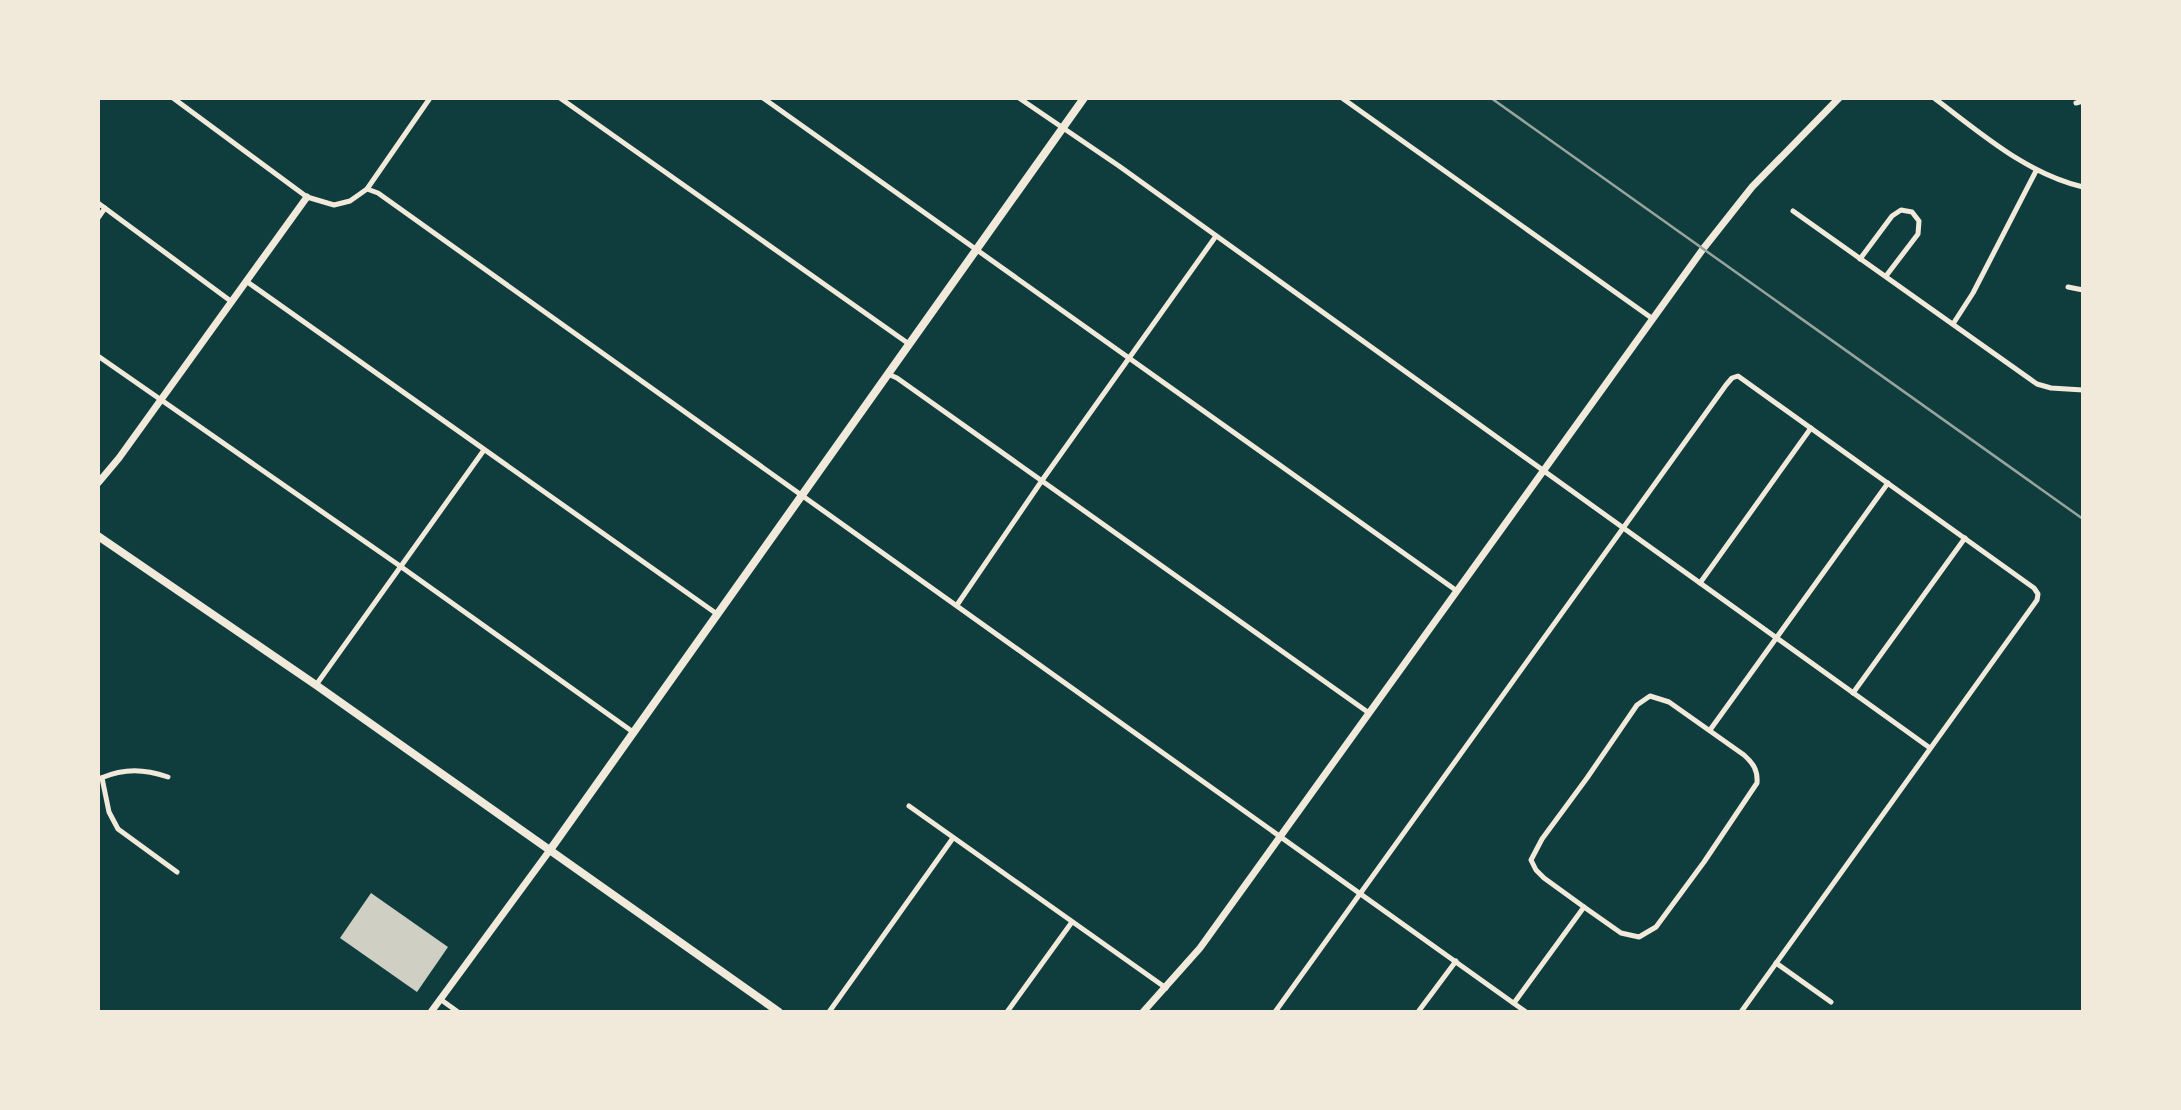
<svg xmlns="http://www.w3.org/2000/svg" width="2181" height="1110" viewBox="0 0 2181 1110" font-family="'DM Sans',sans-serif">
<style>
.building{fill:#cfcfc3}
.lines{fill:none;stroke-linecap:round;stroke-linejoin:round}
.minor{stroke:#f1e9da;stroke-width:5}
.tertiary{stroke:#f1e9da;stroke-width:7}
.secondary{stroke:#f1e9da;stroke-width:8}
.rail{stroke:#97a49c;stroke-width:2.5}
</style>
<rect width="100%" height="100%" fill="#0f3d3e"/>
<path class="building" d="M371,893l77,54 -31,45 -77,-54z"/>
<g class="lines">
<g class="minor">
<path d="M173,98l134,99 27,8 16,-4 17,-12 63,-91"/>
<path d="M560,98l349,246"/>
<path d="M763,98l694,493"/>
<path d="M1019,98l100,68 811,582"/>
<path d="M1342,98l311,221"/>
<path d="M1934,98c47,35 91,75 149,89"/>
<path d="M2076,103l7,-2"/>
<path d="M367,189l11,4 1148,819"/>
<path d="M98,203l134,99"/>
<path d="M1793,211l244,173 14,4 32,2"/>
<path d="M98,218l7,-10"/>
<path d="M1860,259l32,-43 9,-6 11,2 7,9 -1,13 -32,42"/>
<path d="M246,281l471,333"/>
<path d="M2068,287l15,3"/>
<path d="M1953,324l20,-31 63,-122"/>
<path d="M98,356l302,210 233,166"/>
<path d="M888,374l9,4 472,335"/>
<path d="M1700,583l111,-155"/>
<path d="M957,605l86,-126 173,-243"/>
<path d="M316,685l168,-235"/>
<path d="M1853,693l112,-155"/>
<path d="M1650,696l19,6 75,53c9,8 14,15 13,28l-53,79 -48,65 -17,10 -18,-4 -37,-26 -40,-29 -8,-8 -5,-10 11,-21 45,-61 50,-73z"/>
<path d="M1710,730l178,-247"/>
<path d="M101,778c24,-10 43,-9 67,-1"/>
<path d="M102,778l7,34 9,17 59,43"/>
<path d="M909,806l257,182"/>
<path d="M1776,963l55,39"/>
<path d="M440,999l18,13"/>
<path d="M1514,1003l70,-96"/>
<path d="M829,1012l124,-174"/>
<path d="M1007,1012l65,-90"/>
<path d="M1275,1012l451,-627 6,-7 6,-2 296,212 4,6 -1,6 -296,412"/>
<path d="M1418,1012l38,-51"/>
</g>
<g class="tertiary">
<path d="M98,483l21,-25 188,-261"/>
<path d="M431,1012l119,-162"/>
<path d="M1143,1012l57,-64 503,-699 49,-62 87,-89"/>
</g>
<g class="secondary">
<path d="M98,536l218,149 463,327"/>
<path d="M550,850l534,-752"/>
</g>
<path class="rail" d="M1491,98l592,421"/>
</g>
<rect width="2181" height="1110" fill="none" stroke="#f1e9da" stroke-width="200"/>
</svg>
